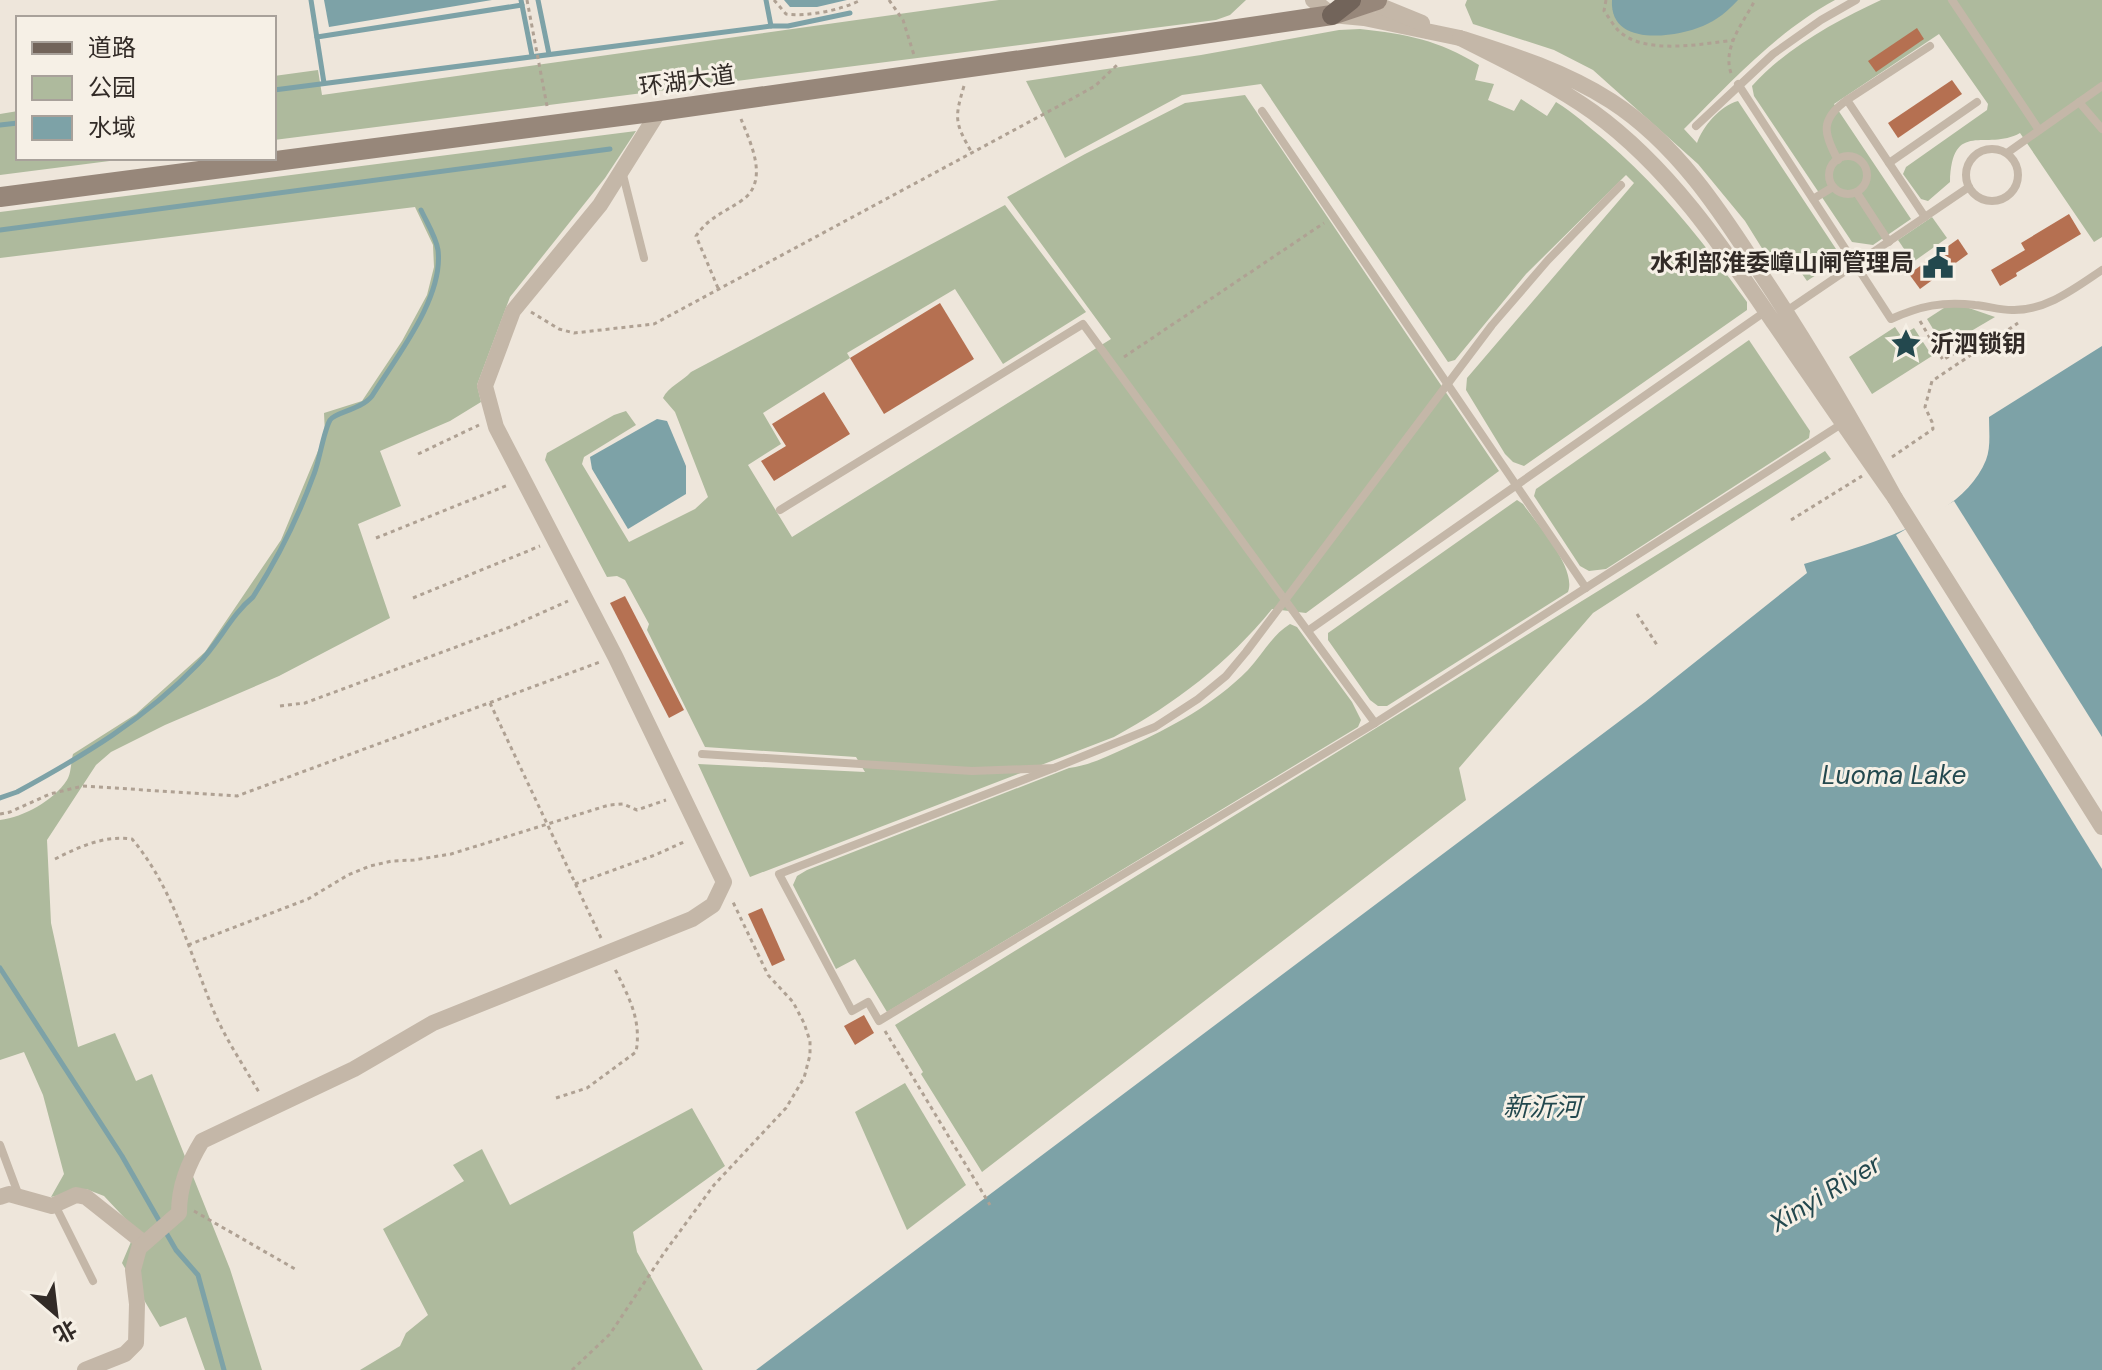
<svg xmlns="http://www.w3.org/2000/svg" width="2102" height="1370" viewBox="0 0 2102 1370" font-family="'DM Sans','Noto Sans SC',sans-serif">
<style>
.green{fill:#aeba9d}
.water{fill:#7da2a7}
.pier{fill:#eee6db}
.lines{fill:none;stroke-linecap:round;stroke-linejoin:round}
.stream{stroke:#7da2a7;stroke-width:5}
.building{fill:#b57051}
.path{stroke:#afa193;stroke-width:3;stroke-dasharray:4 4;stroke-linecap:butt}
.service{stroke:#c4b7a8;stroke-width:8}
.minor{stroke:#c4b7a8;stroke-width:16}
.secondary{stroke:#97877a;stroke-width:20}
.primary{stroke:#72645a;stroke-width:20}
.labels{text-anchor:middle;stroke-width:6;stroke-linejoin:round;paint-order:stroke}
.street-label{font-size:24px;fill:#322b27;stroke:#f6f0e6}
.poi-label{font-size:24px;font-weight:bold;fill:#322b27;stroke:#f6f0e6;text-anchor:end}
.water-label{font-size:26px;font-style:italic;fill:#23484e;stroke:#f6f0e6}
</style>
<rect width="100%" height="100%" fill="#eee6db"/>
<g class="green">
<path d="M999,0h247l-16,15 -14,5 -942,120v-64l44,-6 4,25z"/>
<path d="M1467,0h368c-59,32 -104,82 -151,129l13,14c6,-17 23,-37 41,-42l98,148c-1,16 -17,24 -29,32l-7,-10 -6,3 -3,-5 -13,5 -33,-53 -47,-57 -105,-94 -39,-20 -81,-26 -8,-19z"/>
<path d="M1881,0h221v237l-8,5 -74,-109c-34,19 -68,-15 -70,49l-22,19 -7,-2 -18,-25 3,-7 81,-57 1,-6 -49,-70 -105,70 77,115 -38,26 -21,-3 -98,-146 -2,-10c34,-38 84,-65 129,-86z"/>
<path d="M1360,29c47,5 78,11 119,36l-4,15 19,4 -6,16 26,11 7,-12 26,17 9,-14c18,11 33,25 49,38 56,48 99,103 142,162v8l-223,156 -11,-4 -8,-8 -39,-64 1,-12 167,-195 -8,-8 -100,99 -71,86 -7,2 -187,-278 -79,11 -117,63 -39,-77 175,-26 138,-25z"/>
<path d="M1245,95l254,376 -193,142 -34,-4c-45,55 -96,94 -158,128l-364,140 -52,-113 167,8 -9,-15 -151,-10 -58,-117 2,-6 -24,-44 -8,-4 -10,1 -62,-117 2,-7 67,-38 12,-4 10,14 -52,32 -2,7 47,78 66,-33 13,-12 -33,-85 -12,-14c5,-11 20,-17 28,-26l314,-167 81,107 -83,52 -48,-75 -108,64 3,5 -87,55 18,31 -33,21 44,72 319,-198 -104,-142 78,-43 100,-51z"/>
<path d="M18,111v47h115l-133,17v-61z"/>
<path d="M636,131l-31,47 -95,119 -33,88 4,17 -31,19 -70,30 21,55 -43,18 32,94 -111,58 -114,49 -54,27 -15,13 -49,75 4,83 27,124 37,-14 21,48 16,-7 78,195 32,101h-57l-19,-53 -26,10 -38,-64 14,-33 -32,-34 -18,-7 -35,8 13,-23 -21,-79 -19,-43 -24,8v-240c24,-3 53,-19 67,-40 4,-6 4,-18 6,-26l63,-40 69,-62 76,-112 44,-106 -1,-21 38,-12 40,-60 25,-46 7,-28 -1,-22 -18,-38 -415,51v-46z"/>
<path d="M1932,217l15,21 -34,24 -15,-22z"/>
<path d="M1947,306h16l32,11 -51,30 -17,-28z"/>
<path d="M1895,327l6,9 13,-8 18,28 -60,38 -23,-37z"/>
<path d="M1749,340l61,91 -1,7 -203,131 -17,2 -9,-5 -46,-70 2,-7z"/>
<path d="M1825,451l6,8 -238,154 -134,155 7,32 -484,372 -61,-98 2,-2 -28,-47z"/>
<path d="M1517,500l6,4c14,20 54,64 45,88l-181,114h-9l-8,-6 -42,-60v-7z"/>
<path d="M1290,624l7,3 55,75 9,18 -3,7 -471,285 -32,-53 -19,10 -43,-84 4,-9 10,-6 262,-102c22,-3 39,-12 59,-21 44,-20 85,-42 120,-77 14,-15 24,-35 42,-46z"/>
<path d="M905,1083l61,102 -59,45 -52,-118z"/>
<path d="M692,1108l33,58 -92,66 4,20 66,118h-343l40,-24 6,-13 22,-18 -45,-86 81,-48 -11,-16 29,-16 28,56z"/>
</g>
<g class="water">
<path d="M324,0h168l-163,27z"/>
<path d="M784,0h63l-30,7h-27z"/>
<path d="M1612,0h126c-10,11 -21,20 -35,26 -29,12 -94,21 -91,-26z"/>
<path d="M2102,346v1024h-1346l889,-668 162,-129 -3,-9c57,-18 157,-42 182,-104 5,-13 3,-29 3,-43z"/>
<path d="M657,419l10,2 19,45v28l-58,35 -36,-60 -2,-12z"/>
</g>
<path class="pier" d="M1954,501l148,236v132l-206,-334z"/>
<g class="lines">
<g class="stream">
<path d="M311,0l13,83"/>
<path d="M521,0l11,56"/>
<path d="M538,0l11,54"/>
<path d="M766,0l5,26"/>
<path d="M317,37l205,-32"/>
<path d="M274,90l497,-64h17l62,-13"/>
<path d="M0,125l18,-2"/>
<path d="M0,230l610,-81"/>
<path d="M0,798l17,-6c66,-36 128,-73 181,-128 21,-21 33,-49 55,-67 25,-39 45,-79 61,-123 6,-15 9,-41 16,-54 5,-8 31,-10 42,-24 24,-39 72,-98 66,-146 -2,-13 -11,-27 -17,-40"/>
<path d="M0,968l122,188 54,94 22,25 26,95"/>
</g>
</g>
<g class="building">
<path d="M1917,28l7,11 -48,33 -8,-11z"/>
<path d="M1952,80l10,14 -64,44 -10,-15z"/>
<path d="M2069,214l12,20 -65,39 1,3 -17,10 -9,-16 34,-20 -4,-7z"/>
<path d="M1958,239l10,15 -48,35 -11,-15z"/>
<path d="M940,303l34,56 -90,55 -34,-56z"/>
<path d="M824,392l26,42 -76,47 -13,-20 25,-15 -14,-22z"/>
<path d="M625,596l59,114 -15,8 -59,-115z"/>
<path d="M762,908l23,52 -13,6 -24,-52z"/>
<path d="M864,1015l10,18 -19,12 -11,-19z"/>
</g>
<g class="lines">
<g class="path">
<path d="M527,0l20,106"/>
<path d="M774,0l12,14c22,3 55,-4 75,-14"/>
<path d="M889,0l14,20 11,35"/>
<path d="M1606,0l-2,11c5,6 10,16 16,21 26,23 83,12 114,8"/>
<path d="M1731,73c-9,-26 13,-51 24,-73"/>
<path d="M964,86c-10,33 -9,37 8,67"/>
<path d="M718,288l-22,-52c12,-18 27,-23 45,-35 29,-19 10,-57 0,-82"/>
<path d="M531,312l28,17 15,4 80,-9 414,-223 27,-15 22,-21"/>
<path d="M1920,321l23,39 39,-24 16,1 20,-14"/>
<path d="M1124,357l200,-134"/>
<path d="M418,454l61,-29"/>
<path d="M1892,457l41,-28 -1,-7 -7,-15 7,-26 66,-44"/>
<path d="M1791,520l71,-44"/>
<path d="M376,538l132,-53"/>
<path d="M413,598l127,-52"/>
<path d="M1637,614l20,31"/>
<path d="M490,703l111,235"/>
<path d="M280,706l25,-3 205,-76 58,-26"/>
<path d="M0,814l10,-2 40,-18 33,-8 154,10 363,-134"/>
<path d="M55,859c24,-12 49,-24 77,-20 40,47 57,111 80,168 12,30 32,59 48,87"/>
<path d="M575,884l80,-29 31,-14"/>
<path d="M188,945l120,-46 40,-24 22,-9 22,-5 22,-1 37,-6 158,-49 14,-1 14,6 29,-10"/>
<path d="M885,1031l105,174"/>
<path d="M556,1098l31,-10 49,-36c6,-33 -8,-56 -22,-85"/>
<path d="M194,1211l101,58"/>
<path d="M572,1370l38,-36 54,-81 50,-68 72,-77 18,-30 6,-23v-14l-6,-18 -11,-21 -25,-27 -36,-75"/>
</g>
<g class="service">
<path d="M1952,0l87,130"/>
<path d="M1738,84l153,235c29,-13 52,-18 84,-14 12,1 25,5 37,5 34,1 63,-22 90,-40"/>
<path d="M2079,102l23,27"/>
<path d="M1262,111l324,477"/>
<path d="M1696,126l77,-72 48,-34 35,-20"/>
<circle cx="1992" cy="175" r="26"/>
<path d="M2007,153l95,-67"/>
<circle cx="1848" cy="175" r="19"/>
<path d="M1838,160c-15,-27 -18,-41 9,-60"/>
<path d="M1889,163l88,-61"/>
<path d="M622,171l22,87"/>
<path d="M1857,193l32,49"/>
<path d="M1813,199l20,-12"/>
<path d="M1925,217l-78,-117 83,-54"/>
<path d="M1785,312l184,-125"/>
<path d="M780,510l303,-186 292,399"/>
<path d="M1309,630l457,-319"/>
<path d="M702,754l270,17 82,-3 101,-41 43,-28 28,-23 20,-24 246,-327 56,-65 73,-75"/>
<path d="M1054,768l-275,106 73,137 16,-9 11,19 496,-298 468,-300"/>
<path d="M0,1145l19,51"/>
<path d="M55,1205l38,76"/>
</g>
<g class="minor">
<path d="M1313,0l19,15 32,3 96,20"/>
<path d="M1366,0l56,23"/>
<path d="M1460,38c53,17 104,33 151,63 65,42 109,109 150,173 48,72 92,147 134,224 -41,-58 -81,-117 -121,-175 -52,-77 -105,-156 -181,-211 -41,-29 -88,-51 -133,-74z"/>
<path d="M1895,498l207,329"/>
<path d="M0,1197l9,-3 43,12 24,-11 10,2 58,46"/>
<path d="M85,1370l40,-16 11,-11 1,-39 -4,-34 6,-22 40,-35c0,-27 9,-49 23,-72l152,-72 79,-46 259,-104 21,-14 11,-23 -109,-226 -119,-229 -11,-41 28,-75 87,-106 59,-94"/>
</g>
<path class="secondary" d="M0,197l659,-86 476,-67 197,-29 45,-15"/>
<path class="primary" d="M1332,15l19,-15"/>
</g>
<defs>
<symbol id="civic-bare" viewBox="-9 -9 18 18"><path d="M-.6-6.5H3V-4.5H.6V-3L4-1V1h2V6H-6V1h2V-1L-.6-3ZM-1.2 2.5V6h2.4V2.5Z" fill="#23484e" stroke="#f6f0e6" stroke-width="2.5" paint-order="stroke"/></symbol>
<symbol id="sight-bare" viewBox="-9 -9 18 18"><path d="M0-6L1.8-2.2L6-1.7L2.9 1.2L3.7 5.4L0 3.3L-3.7 5.4L-2.9 1.2L-6-1.7L-1.8-2.2Z" fill="#23484e" stroke="#f6f0e6" stroke-width="2.5" paint-order="stroke"/></symbol>
</defs>
<g fill-rule="evenodd">
<use href="#civic-bare" x="1916" y="241" width="44" height="44"/>
<use href="#sight-bare" x="1884" y="322" width="44" height="44"/>
</g>
<g class="labels">
<g class="street-label">
<text transform="translate(687 81) rotate(-8)" y="8">环湖大道</text>
</g>
<g class="poi-label">
<text x="1914" y="271">水利部淮委嶂山闸管理局</text>
<text x="1930" y="352" text-anchor="start">沂泗锁钥</text>
</g>
<g class="water-label">
<text x="1894" y="784">Luoma Lake</text>
<text x="1542" y="1116">新沂河</text>
<text transform="translate(1825 1193) rotate(-31)" y="9">Xinyi River</text>
</g>
</g>
<rect x="16" y="16" width="260" height="144" fill="#f6f0e6" stroke="#a8a19a" stroke-width="2"/>
<rect x="32" y="42" width="40" height="12" fill="#72645a" stroke="#a8a19a" stroke-width="2"/>
<text x="88" y="56" font-size="24" fill="#322b27">道路</text>
<rect x="32" y="76" width="40" height="24" fill="#aeba9d" stroke="#a8a19a" stroke-width="2"/>
<text x="88" y="96" font-size="24" fill="#322b27">公园</text>
<rect x="32" y="116" width="40" height="24" fill="#7da2a7" stroke="#a8a19a" stroke-width="2"/>
<text x="88" y="136" font-size="24" fill="#322b27">水域</text>
<g transform="translate(56 1314) rotate(152)" stroke="#f6f0e6" stroke-width="6" paint-order="stroke">
<path d="M0-6L14 30L0 20L-14 30Z" fill="#322b27"/>
<text y="-12" font-size="22" font-weight="bold" text-anchor="middle" fill="#322b27">北</text>
</g>
</svg>
